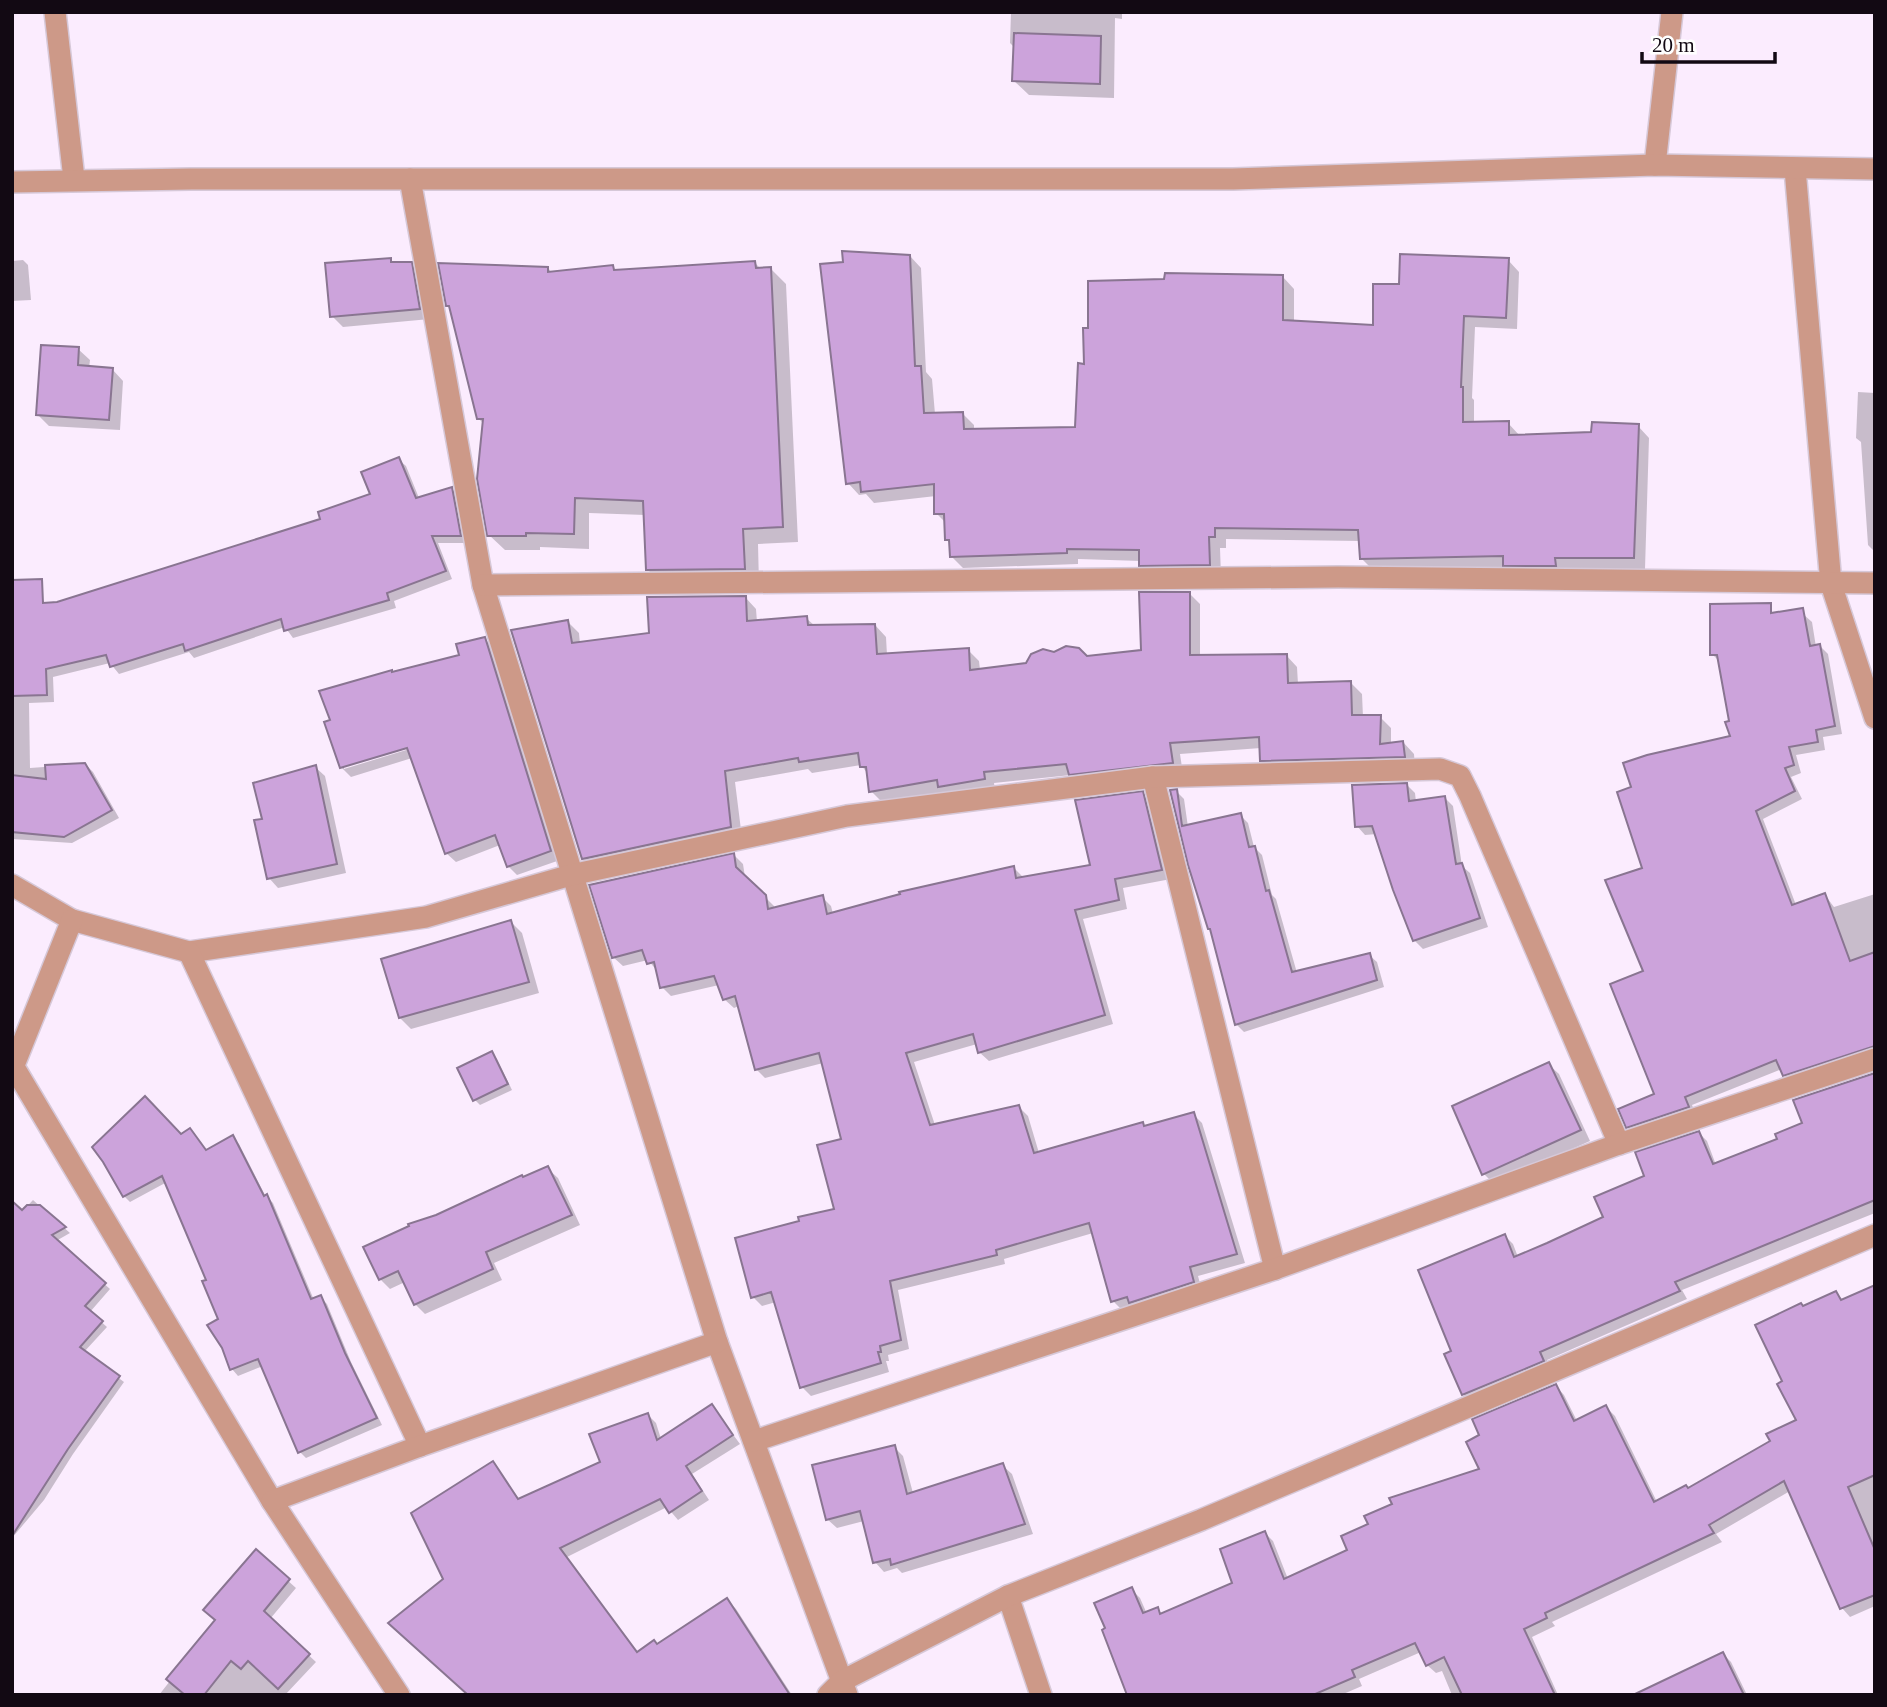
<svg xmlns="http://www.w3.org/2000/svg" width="1887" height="1707" viewBox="0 0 1887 1707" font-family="Georgia,serif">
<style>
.shadow{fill:#0003;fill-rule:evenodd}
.building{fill:#cca3db;stroke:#897591;stroke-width:2}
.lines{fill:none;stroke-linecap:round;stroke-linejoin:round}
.service-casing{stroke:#d6c8d8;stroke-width:24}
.minor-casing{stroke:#d6c8d8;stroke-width:24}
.tertiary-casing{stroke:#d6c8d8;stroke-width:24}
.service{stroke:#cd9988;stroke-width:21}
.minor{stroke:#cd9988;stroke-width:21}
.tertiary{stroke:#cd9988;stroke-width:21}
</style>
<rect width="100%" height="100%" fill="#fbecfe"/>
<g class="shadow">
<path d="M1011,12h111v7l-7,-1 -1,80 -85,-3 -15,-14 1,-33 -5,-5z"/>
<path d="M910,256l11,12 5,104 6,7 3,35h28l11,11v6l103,-3 9,-62 197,-89 11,12v33l81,5 26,-41 107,-26 11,12 -2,57 -42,-2 -3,71 2,2v24l34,-1 12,13 73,-2 45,-8 11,12 -4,131h-79l1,8h-50l-9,-9 -135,2 -12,-12 -1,-17 -134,-2v9h-6l1,28 -69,1 -11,-12v-4l-63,-2v5l-115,4 -12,-12v-12l-5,-5v-16l-10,-10v-17l-62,7 -8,-9 -7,1 -11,-12z"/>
<path d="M390,259l4,5h17l11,11 8,44 -87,8 -11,-11z"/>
<path d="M23,260l5,5 3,35 -19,1v-40z"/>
<path d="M755,263l6,6h10l15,15 12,258 -40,2 1,40 -96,1 -15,-15 -3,-55 -56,-2v36l-49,-2v3h-35l-16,-15 -5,-111 -6,-6 -26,-109 -4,-4 100,-37 5,6 59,-7 5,4z"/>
<path d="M78,349l12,11 -1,8 23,1 11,12 -3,49 -71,-4 -11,-11z"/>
<path d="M1858,392l17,1v159l-7,-7 -7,-103 -5,-4z"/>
<path d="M398,459l8,7 13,32 33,-9 7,7 8,47h-29l14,36 -58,22 2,7 -103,30 -8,-11 -91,31 -5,-6 -70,22 -9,-11 -57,14 1,25 -25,1 1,65 55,-4 8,8 26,46 -47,25 -60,-4v-234l45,-1 265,-84 51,-24z"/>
<path d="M1189,593l11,11v52l86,-1 11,12 1,17 53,-1 11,11 1,23h17l11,11v16l12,-2 11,12 1,13 -142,4 -11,-11 -1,-12 -81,6 3,20 -102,11 -10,-10 -77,8 1,6 -45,8 -5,-5 -63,10 -11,-11 -3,-17 -7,-9 -49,8 -4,-4 -73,13 7,56 -148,32 -11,-12 -16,-237 12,12 1,11 71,-9 94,-38 11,12 1,13 49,-4 9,8 60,-1 11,12 1,18 81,-5 11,11 1,9 162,-19z"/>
<path d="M1803,614l9,8 4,25 4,-1 8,8 14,80 -19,3 2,13 -29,5 5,18 -10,4 11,22 -39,20 33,86 29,-10 9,12 41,-13v163l-82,26 -11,-14 -90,36 4,10 -60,20 -8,-8 29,-32 -12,-123 -1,-103 -11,-81 99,-51 -12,-75 -8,-8z"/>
<path d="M485,639l9,9 66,212 -43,15 -9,-9 -8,-21 -44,17 -10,-9 -34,-95 -61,19 -10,-10 52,-93 68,-18zM415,744l1,3 -72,22v-4z"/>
<path d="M315,767l10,9 21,97 -68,15 -9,-10 -5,-58z"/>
<path d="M1407,785l8,8 1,9 28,-5 9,9 9,60 8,7 18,54 -65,22 -9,-9 -37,-106 -12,1 -8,-9z"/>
<path d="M1172,791h4l8,8 4,28 52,-12 8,8 6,24 8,8 10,40 4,4 21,74 72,-18 8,7 7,25 -140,45 -8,-8 -23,-92 -4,-4z"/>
<path d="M1142,793l10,10 19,76 -48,9 4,21 -44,10 30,105 -124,37 -10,-9 -2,-8 -63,18 21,63 84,-18 9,9 11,37 103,-29 3,3 48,-13 9,9 43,140 -47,13 4,15 -80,19 -9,-9 -20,-68 -89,26 1,5 -107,26 11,59 -21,6 1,6h-3l3,11 -78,24 -9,-9 -26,-85 -14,4 -9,-9 83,-87 7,-70 -20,-77 -58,15 -9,-9 -17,-63 -5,2 -10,-9 -5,-14 -48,11 -9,-9 -4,-15 -10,-12 -25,6 -10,-9 121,-102 9,9 2,13 29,29 1,3 47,-12 9,9 2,8 181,-46 9,9 69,-10z"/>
<path d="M511,922l11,11 17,60 -128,36 -11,-11z"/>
<path d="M492,1053l5,6 15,31 -32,15 -5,-5z"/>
<path d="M1548,1064l11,10 31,67 -96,43 -10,-10z"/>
<path d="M1875,1075v138l-193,77 5,9 -140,61 4,9 -80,34 -8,-9 -10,-42 52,-116 8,8 5,13 88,-39 41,-41 52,-44 8,8 9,24 64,-25z"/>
<path d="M190,1130l17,21 26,-13 6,6 26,51 8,8 41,97 6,-3 7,7 24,58 31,63 -76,33 -6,-6 -37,-86 -25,10 -6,-7 -24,-88 -41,-99 -37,20 -6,-6 57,-60z"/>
<path d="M547,1168l11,10 22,47 -86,38 8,17 -77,34 -10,-10 -10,-22 -15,7 -10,-10 143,-100z"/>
<path d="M33,1200l37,33 -14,8 54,48 -20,23 17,15 -23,25 40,30 -51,72 -29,46 -32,38v-316z"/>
<path d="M1836,1293l8,8 31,2v303l-25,11 -8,-9 -52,-117 -74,43 6,8 -170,80 3,4 -23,11 26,58h-106l-10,-24 -6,2 -9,-8 -6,-13 -62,27 3,7 -21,9h-212l3,-105 8,8 7,16 10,-5 6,6 72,-31 30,-51 8,8 15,38 62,-28 131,-81 75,-84 8,9 13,26 29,-14 9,9 42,86 32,-12 83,-48 26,-22 -14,-38 19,-74z"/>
<path d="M712,1406l28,38 -48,30 17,26 -31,20 -11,-13 -100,50 95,129 -217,-107 48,-116 27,37 82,-38 46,-47 8,8 5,16z"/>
<path d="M894,1447l9,9 10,37 89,-28 10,9 21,60 -131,39 -5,-5 -13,4 -9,-10 -11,-41 -27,7 -10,-9z"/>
<path d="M256,1552l40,36 -26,31 46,43 -31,33h-126l58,-74z"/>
<path d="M727,1600l9,9 56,86h-79z"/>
<path d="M1723,1654l8,8 16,33h-107z"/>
</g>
<g class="building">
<path d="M1014,33l87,3 -1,48 -88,-3z"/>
<path d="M842,251l68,4 5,111h6l3,47 39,-1 1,17 111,-2 3,-64 6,1 -1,-36h5v-47l76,-2 1,-6 118,2v45l90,5v-41h26l1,-30 109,4 -3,60 -42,-2 -3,71h2v35l46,-1v14l82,-3 1,-10 47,2 -5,134h-79l1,8h-53v-10l-143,3 -2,-29 -143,-2v9h-6l1,28 -71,1v-16l-72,-1v4l-117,4 -1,-17h-4l-1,-26h-10v-30l-73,8 -1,-10 -14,2 -26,-220 23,-2z"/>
<path d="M391,258v4h21l8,47 -90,8 -5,-54z"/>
<path d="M755,261l1,7 15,-1 12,260 -40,2 2,40 -99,1 -3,-69 -68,-3 -1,36 -48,-1v3h-39l-10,-57 6,-60h-6l-28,-113h-3l-8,-43 110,4v5l65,-7 1,5z"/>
<path d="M41,345l38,2 -1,18 35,3 -4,52 -73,-5z"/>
<path d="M399,457l17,41 36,-11 9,49h-29l14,35 -59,22 2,7 -105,31 -3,-12 -96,32 -2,-7 -73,23 -4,-12 -60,14 1,26 -35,1v-116l30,-1 1,24 14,-1 263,-83 -2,-7 52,-18 -9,-22z"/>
<path d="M1139,592h51v63l97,-1 1,29 63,-2 1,34h29l-1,29 23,-3 2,16 -145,4 -1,-24 -89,6 3,20 -104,12 -3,-11 -82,8 1,7 -47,8 -1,-7 -68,12 -3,-25h-6l-2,-14 -59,9 -1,-4 -73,13 6,56 -149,32 -71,-229 57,-10 4,23 77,-10 -2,-36 99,-1 1,25 60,-5 1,9 67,-1 2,30 92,-6 1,22 56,-7 5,-9 12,-5 11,3 12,-6 13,2 8,8 54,-6z"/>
<path d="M1771,603v10l32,-5 7,38 10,-2 15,82 -19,4 2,12 -29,5 5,18 -9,3 10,23 -39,20 36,94 33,-12 25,68 25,-9v94l-92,30 -7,-16 -91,37 4,10 -63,21 -8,-19 36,-15 -44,-110 33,-13 -38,-91 37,-12 -25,-76 14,-5 -8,-24 24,-8 83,-19 -5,-14 4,-1 -12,-66h-7v-51z"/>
<path d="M485,637l66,214 -44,16 -12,-32 -50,19 -38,-106 -67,20 -16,-46 6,-2 -11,-29 73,-21v2l67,-17 -3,-11z"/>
<path d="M85,763l27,47 -48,27 -52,-5v-57l34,4 -1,-14z"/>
<path d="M316,765l21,99 -70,15 -13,-59 8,-1 -9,-36z"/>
<path d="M1407,783l2,18 36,-5 11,68 6,-1 18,55 -67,23 -20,-51 -21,-64 -17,1 -3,-42z"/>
<path d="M1177,789l5,37 59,-13 8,34 6,-1 11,45 3,-1 23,82 78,-19 7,27 -142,45 -25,-96h-2l-20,-64 -18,-75z"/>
<path d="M1143,791l19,79 -47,9 4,21 -44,10 30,105 -127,38 -5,-19 -67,19 24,72 89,-20 15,48 109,-31 1,4 50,-14 43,142 -47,13 4,15 -65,21 -2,-6 -16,5 -22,-79 -93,27 1,5 -107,26 11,59 -21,6 1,6h-3l3,11 -81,25 -29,-96 -20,6 -16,-60 64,-17 -1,-4 36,-8 -17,-64 24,-6 -22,-86 -64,17 -20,-74 -12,4 -9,-24 -54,12 -6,-26 -7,2 -5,-14 -30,8 -23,-73 145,-32 2,14 30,28 2,14 55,-14 4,19 73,-20 -1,-2 115,-26 2,12 74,-13 -15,-65z"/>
<path d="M511,920l18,62 -130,36 -18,-59z"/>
<path d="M492,1051l16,33 -35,17 -16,-33z"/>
<path d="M1549,1062l32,68 -99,45 -30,-69z"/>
<path d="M1875,1073v127l-200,82 5,9 -140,61 4,9 -82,34 -18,-41 7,-3 -33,-81 87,-36 9,23 33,-14 56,-26 -9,-20 50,-21 -9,-24 64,-21 14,33 64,-25 -2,-5 27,-11 -9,-23z"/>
<path d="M145,1096l36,38 9,-6 16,22 27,-15 31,61 3,-2 44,105 10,-4 24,58 32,65 -79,35 -40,-94 -28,11 -8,-22 -15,-23 11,-6 -16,-38 4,-1 -44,-104 -39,21 -20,-35 -11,-15z"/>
<path d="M548,1166l24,49 -86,37 7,17 -79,36 -16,-34 -19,9 -16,-33 46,-21 -1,-2 28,-9 86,-40 1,2z"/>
<path d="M12,1201l10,9 5,-5h13l26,22 -14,8 54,48 -21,23 18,15 -23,26 40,29 -52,73 -56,87z"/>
<path d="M1875,1285v190l-27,12 27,63v45l-35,14 -56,-128 -75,44 5,8 -169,80 2,5 -23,11 31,66h-93l-18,-38 -18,9 -11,-23 -63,27 3,7 -42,18h-186l-25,-65 3,-2 -11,-25 38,-16 11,26 15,-6 2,7 72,-31 -12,-34 45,-18 19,48 63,-29 -6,-14 27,-12 -4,-8 28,-12 -3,-6 90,-29 -13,-27 13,-7 -7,-16 84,-35 18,37 32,-16 48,97 32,-17 2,3 82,-47 -4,-7 30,-14 -19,-36 5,-3 -27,-56 46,-22 2,3 33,-15 5,9z"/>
<path d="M712,1404l21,31 -47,31 16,25 -33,22 -9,-14 -100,49 77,104 17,-12 3,4 70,-46 63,97h-322l-80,-72 55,-44 -32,-66 82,-52 25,38 82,-37 -11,-28 59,-21 9,27z"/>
<path d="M895,1445l12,49 96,-31 22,61 -134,41 -1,-6 -17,4 -13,-52 -34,9 -14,-55z"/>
<path d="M256,1549l34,30 -26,32 46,43 -32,35 -30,-28 -7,8 -10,-8 -27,34h-19l-19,-16 49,-59 -12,-10z"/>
<path d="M1723,1652l21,43h-111z"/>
</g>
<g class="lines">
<defs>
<g id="service">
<path d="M55,12l19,167"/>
<path d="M1655,165l17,-153"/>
</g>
<g id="minor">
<path d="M1795,169l36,415 44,134"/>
<path d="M410,179l73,406 234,757 130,353"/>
<path d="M483,585l855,-8 537,6"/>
<path d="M1153,777l122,492"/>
<path d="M12,885l60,35 117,32 237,-35 145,-42 276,-59 306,-39 287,-8 20,7 10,20 149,348"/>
<path d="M189,952l231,494"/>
<path d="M14,1067l258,434 127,194"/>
<path d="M12,1070l60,-150"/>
<path d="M754,1441l521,-172 344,-125 256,-85"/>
<path d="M272,1501l148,-55 297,-104"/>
<path d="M1008,1596l33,99"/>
<path d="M828,1695l14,-14 166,-85 193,-76 674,-285"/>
</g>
<path id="tertiary" d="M12,182l179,-3h1042l422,-14 220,4"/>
</defs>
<use href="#service" class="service-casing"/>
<use href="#minor" class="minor-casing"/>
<use href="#tertiary" class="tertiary-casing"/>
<use href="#service" class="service"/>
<use href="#minor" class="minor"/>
<use href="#tertiary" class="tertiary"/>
</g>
<rect width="1887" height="1707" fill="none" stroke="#120913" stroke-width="28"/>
<path d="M1642 52v10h133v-10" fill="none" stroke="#120913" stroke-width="3.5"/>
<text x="1652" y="52" font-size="21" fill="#120913" stroke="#ffffff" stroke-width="5" paint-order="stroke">20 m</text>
</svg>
